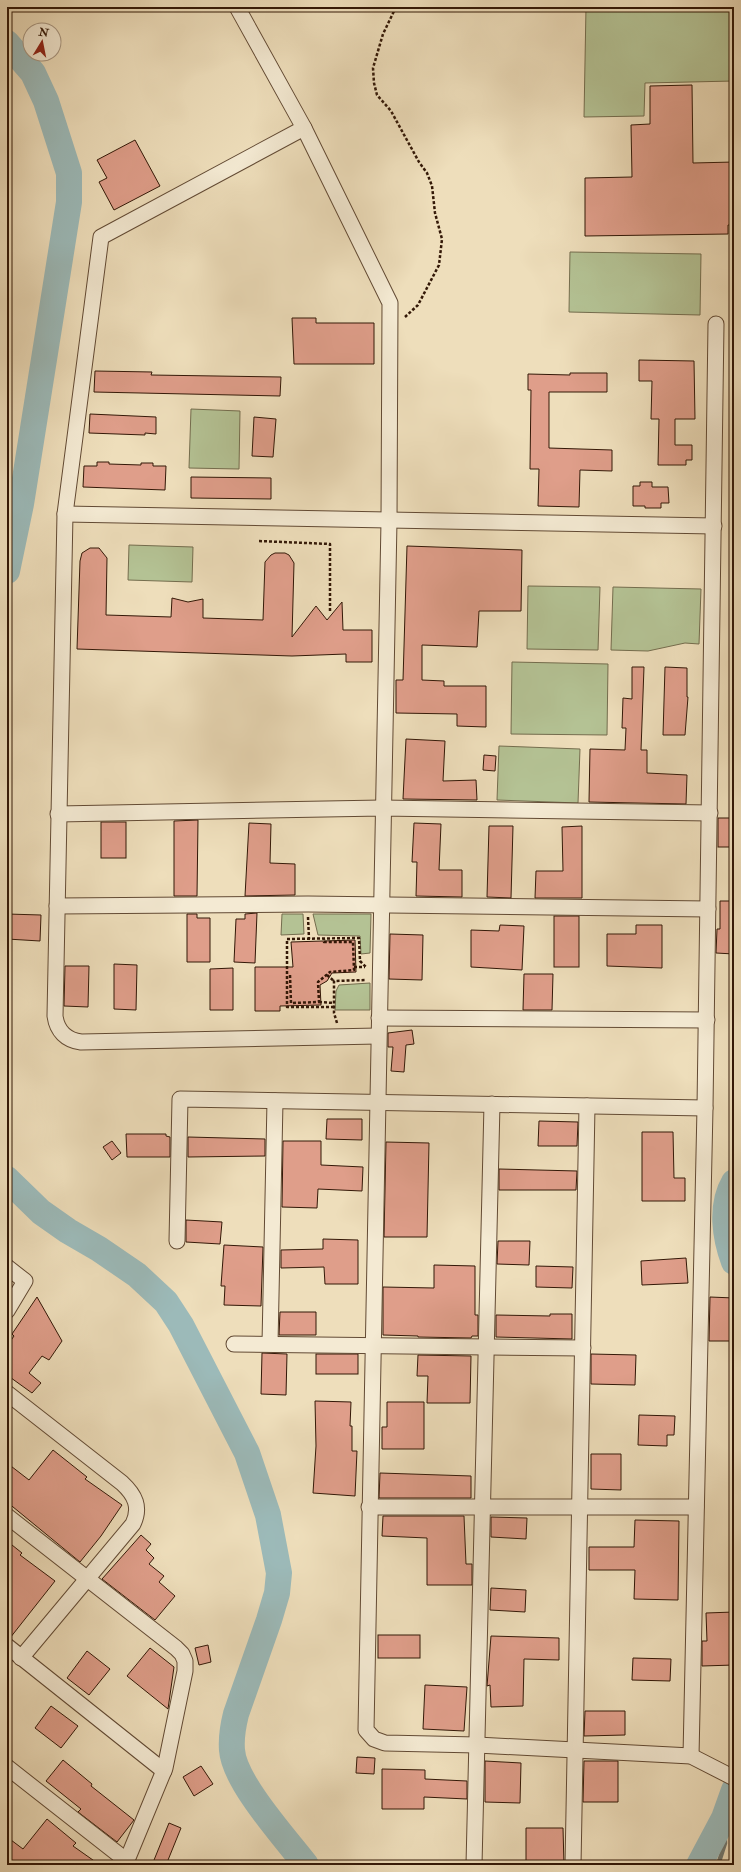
<svg xmlns="http://www.w3.org/2000/svg" width="741" height="1872" viewBox="0 0 741 1872" font-family="'IM FELL Double Pica',serif">
<style>
.green{fill:#b4c294;stroke:#746d4e}
.lines{fill:none;stroke-linecap:round;stroke-linejoin:round}
.stream{stroke:#727972;stroke-width:4.5}
.river{stroke:#9cbab9;stroke-width:26}
.building{fill:#df9e8a;stroke:#331807}
.street-casing{stroke:#624a34;stroke-width:17}
.path{stroke:#331807;stroke-width:2.5;stroke-dasharray:3 2;stroke-linecap:butt}
.street{stroke:#f4ead3;stroke-width:15}
</style>
<rect width="100%" height="100%" fill="#eedebb"/>
<filter id="stains"><feTurbulence type="fractalNoise" baseFrequency=".005" numOctaves="4"/><feColorMatrix values="0 0 0 0 .2 0 0 0 0 .09 0 0 0 0 .02 0 0 0 .5 -.17"/></filter>
<radialGradient id="worn" r=".72"><stop offset=".6" stop-color="#630" stop-opacity="0"/><stop offset="1" stop-color="#630" stop-opacity=".3"/></radialGradient>
<g class="green">
<path d="M586,7h148v74l-89,2 -1,33 -60,1z"/>
<path d="M570,252l131,2 -1,61 -131,-3z"/>
<path d="M191,409l49,2 -1,58 -50,-1z"/>
<path d="M129,545l64,2 -1,35 -64,-2z"/>
<path d="M528,586l72,1 -2,63 -71,-1z"/>
<path d="M613,587l88,2 -2,55 -14,-1 -37,8 -37,-1z"/>
<path d="M512,662l96,2 -1,71 -96,-1z"/>
<path d="M499,746l81,3 -2,54 -81,-3z"/>
<path d="M282,914h21l1,20 -23,1z"/>
<path d="M313,914h58l-1,39 -9,1 -1,-18 -42,-1z"/>
<path d="M370,983v27h-35l1,-19 3,-6z"/>
</g>
<g class="lines">
<path class="stream" d="M718,1865l7,-22 -1,-25"/>
<g class="river">
<path d="M7,43l26,30 13,28 23,72v29l-48,302 -14,67"/>
<path d="M7,1179l34,33 27,19 31,18 38,26 29,27 15,23 66,128 21,62 11,58 -2,20 -8,27 -33,94c-3,12 -5,24 -4,36 2,32 54,89 74,115"/>
<path d="M734,1182c-14,24 -9,56 0,80"/>
<path d="M699,1865l25,-47 10,-28"/>
</g>
</g>
<g class="building">
<path d="M692,85l1,78 41,-1v63h-6v9l-143,2v-58l47,-1 -1,-52 19,-1v-38z"/>
<path d="M135,140l25,46 -46,24 -15,-28 8,-4 -10,-18z"/>
<path d="M292,318h24v5h58v41h-80z"/>
<path d="M639,360l55,1 1,58h-20v26h17v15h-6v5h-28l1,-46h-8l1,-38h-13z"/>
<path d="M95,371l57,1 -1,3 130,2 -1,19 -186,-4z"/>
<path d="M570,373h37v19h-58v56l63,2v21l-32,-1 -1,37 -41,-1 1,-37h-9l1,-79h-3v-16l42,1z"/>
<path d="M90,414l66,3v17l-11,-1v2l-56,-2z"/>
<path d="M254,417l22,2 -3,38 -21,-1z"/>
<path d="M97,462h12v2l32,1v-2h12v3h13l-1,24 -82,-3 1,-21h13z"/>
<path d="M191,477l80,1v21l-80,-1z"/>
<path d="M640,482h12v5h16l1,16h-8v5h-16v-2h-12v-20h7z"/>
<path d="M407,546l115,4 -1,61h-42l-2,36 -55,-2v35l22,1v5h42v41l-29,-1v-12l-61,-1v-33h7z"/>
<path d="M90,548h9l8,10 -1,57 65,2 1,-19 16,4 15,-3v19l60,2 2,-58 6,-7 4,-2h10l4,2 5,8 -2,74 24,-31 11,14 15,-18 1,28h29v32h-26v-8l-54,2 -215,-7 3,-88 2,-8z"/>
<path d="M632,667h12l-3,83h6v23l40,2 -1,29 -97,-2 1,-53 35,1 1,-22h-4l1,-30 9,1z"/>
<path d="M665,667l22,1v29h1l-3,38h-22z"/>
<path d="M406,739l39,2 -2,40 33,-1 1,20 -74,-1z"/>
<path d="M484,755l12,1 -1,15 -12,-1z"/>
<rect x="718" y="818" width="16" height="29"/>
<path d="M198,820l-1,76h-23v-75z"/>
<rect x="101" y="822" width="25" height="36"/>
<path d="M249,823l22,1 -1,39 25,1v31l-50,1z"/>
<path d="M414,823l27,1 -2,46h23v27l-46,-1 1,-34h-5z"/>
<path d="M489,826h24l-2,72 -24,-1z"/>
<path d="M582,826v72h-47l1,-27h27l-1,-44z"/>
<path d="M720,901h14v53l-18,-1 1,-24h3z"/>
<path d="M257,913l-2,50 -21,-1 2,-43h9v-5z"/>
<path d="M7,914l34,1 -1,26 -33,-2z"/>
<path d="M187,914h10v4h13v44h-23z"/>
<rect x="554" y="916" width="25" height="51"/>
<path d="M500,925l24,1 -2,44 -51,-3v-37l28,1z"/>
<path d="M636,925h26v43l-55,-2v-32h29z"/>
<path d="M390,934l33,1 -1,45 -33,-1z"/>
<path d="M355,940l1,32 -24,1 -5,8 -7,4 1,20 -41,1v5h-25v-44h38l-2,-25z"/>
<path d="M114,964l23,1 -1,45 -22,-1z"/>
<path d="M65,966h24l-1,41 -24,-1z"/>
<path d="M233,968v42h-23v-41z"/>
<path d="M524,974h29l-1,36h-29z"/>
<path d="M412,1030l2,14 -8,1 -2,27 -13,-1 2,-24h-5v-14z"/>
<path d="M327,1119h35v21l-36,-1z"/>
<path d="M539,1121l39,1 -1,24h-39z"/>
<path d="M642,1132h31l1,46h11v23h-43z"/>
<path d="M126,1134h40v2l4,1v20h-43z"/>
<path d="M188,1137l77,2v17l-77,1z"/>
<path d="M112,1141l9,12 -9,7 -9,-13z"/>
<path d="M283,1141h38v24l42,2 -1,24 -44,-2 -1,19 -35,-1z"/>
<path d="M386,1142l43,1 -2,94h-43z"/>
<path d="M499,1169l78,2 -1,19h-77z"/>
<path d="M186,1220l36,2 -2,22 -34,-2z"/>
<path d="M323,1239l35,1v44h-33l-1,-17 -43,1v-18l42,-1z"/>
<path d="M498,1241h32l-1,24 -32,-1z"/>
<path d="M224,1245l39,2 -2,59 -37,-1 1,-19h-4z"/>
<path d="M686,1258l2,25 -46,2 -1,-24z"/>
<path d="M434,1265l41,1v49h3v21h-6l-1,2 -53,-1v-1l-35,-1v-48l51,1z"/>
<path d="M536,1266l37,1 -1,21 -36,-1z"/>
<path d="M37,1297l25,44 -13,19 -7,-4 -13,17 12,10 -9,10 -25,-18v-29l7,-10 -2,-2z"/>
<path d="M710,1297l24,1v43h-25z"/>
<path d="M280,1312h36v23h-37z"/>
<path d="M550,1314h22v25l-76,-2v-22l54,1z"/>
<path d="M262,1353l25,1 -1,41 -25,-1z"/>
<rect x="316" y="1354" width="42" height="20"/>
<path d="M591,1354l45,1 -1,30 -44,-1z"/>
<path d="M418,1355l53,1 -1,47h-43l1,-27h-11z"/>
<path d="M315,1401l36,1 -1,24h2v25h5l-2,45 -42,-3 3,-47z"/>
<path d="M387,1402h37v47h-42v-22h5z"/>
<path d="M639,1415l36,1 -1,19h-7v11l-29,-1z"/>
<path d="M53,1450l34,27 -2,2 37,26 -21,31 -21,26 -73,-60v-39l22,17z"/>
<path d="M591,1454h30v36l-30,-1z"/>
<path d="M380,1473l91,3v22h-92z"/>
<path d="M383,1516h81l2,48h6v21h-45v-47l-45,-2z"/>
<path d="M491,1517l36,1 -1,21 -35,-2z"/>
<path d="M635,1520l44,1 -1,79 -44,-1 1,-29h-46v-23h45z"/>
<path d="M141,1535l10,9 -5,6 8,8 -5,6 15,12 -5,6 16,14 -20,24 -53,-41z"/>
<path d="M7,1541l15,12 -2,2 35,26 -45,57 -3,-1z"/>
<path d="M491,1588l35,2 -1,22 -35,-2z"/>
<path d="M734,1612v53l-32,1v-25h5l-1,-28z"/>
<rect x="378" y="1635" width="42" height="23"/>
<path d="M491,1636l68,2v22l-35,-1 -1,47 -32,1 -1,-22 -3,1z"/>
<path d="M208,1645l3,17 -12,3 -4,-17z"/>
<path d="M150,1648l24,19 -6,42 -41,-33z"/>
<path d="M87,1651l23,18 -21,26 -22,-17z"/>
<path d="M633,1658l38,1 -1,22 -38,-1z"/>
<path d="M425,1685l42,2 -3,44 -41,-2z"/>
<path d="M51,1706l27,20 -17,22 -26,-20z"/>
<path d="M585,1711h40v24l-41,1z"/>
<path d="M357,1757l18,1 -1,16 -18,-1z"/>
<path d="M63,1760l29,24 -1,2 43,34 -17,22 -39,-30 3,-3 -35,-28z"/>
<path d="M485,1761l36,2 -1,40 -35,-1z"/>
<path d="M584,1761h34v41h-35z"/>
<path d="M201,1766l12,18 -19,12 -11,-19z"/>
<path d="M382,1769l43,1v9l42,2v18l-43,-2v12h-42z"/>
<path d="M47,1819l29,24 -3,3 27,19h-93v-28l16,12z"/>
<path d="M169,1823l12,5 -15,37h-14z"/>
<path d="M526,1828h37l1,37h-38z"/>
</g>
<g class="lines">
<defs>
<g id="street">
<path d="M237,7l67,121 86,175 -1,218 -23,1209 8,9 11,4 92,2 214,11 43,22"/>
<path d="M304,128l-203,109 -36,277 -10,502c2,15 11,24 26,26l297,-6"/>
<path d="M65,514l649,12"/>
<path d="M58,814l324,-6 328,5"/>
<path d="M57,906l251,-2 400,5"/>
<path d="M379,1018l328,2"/>
<path d="M177,1241l3,-142 525,9"/>
<path d="M7,1267l18,14 -18,30"/>
<path d="M234,1344l349,4"/>
<path d="M270,1344l5,-243"/>
<path d="M7,1393l115,90c13,12 19,24 11,41l-112,134"/>
<path d="M369,1507h327"/>
<path d="M7,1516l169,132 6,6 3,7v10l-20,97 -40,97"/>
<path d="M7,1646l157,125"/>
<path d="M691,1756l14,-648 11,-784"/>
<path d="M7,1767l120,94"/>
<path d="M474,1865l18,-761"/>
<path d="M573,1865l14,-759"/>
</g>
</defs>
<use href="#street" class="street-casing"/>
<g class="path">
<path d="M396,7l-13,27 -10,34 1,15 3,12 14,16 28,51 8,11 5,13 3,27 7,26 -3,26 -21,40 -13,12"/>
<path d="M259,541l71,3v67"/>
<path d="M308,917l1,22"/>
<path d="M354,967h11"/>
<path d="M290,975l1,28 28,-1 -1,-20 12,-10 24,-2 -1,-28h-29v-3"/>
<path d="M327,975l7,6"/>
<path d="M319,1002l15,1"/>
<path d="M334,1007h-47v-68l72,-1 1,23 6,6"/>
<path d="M337,1023l-3,-10v-32l32,-1"/>
</g>
<use href="#street" class="street"/>
</g>
<rect width="741" height="1872" fill="none" stroke="#eedebb" stroke-width="24"/>
<rect x="8" y="8" width="725" height="1856" fill="none" stroke="#331807" stroke-width="2"/>
<rect x="12" y="12" width="717" height="1848" fill="none" stroke="#331807"/>
<g transform="translate(42 42) rotate(10)"><circle r="19" fill="#f4ead3" stroke="#a79681"/>
<path d="M0-3L7 15L0 10L-7 15Z" fill="#8f2418"/>
<text y="-6" font-size="11" font-weight="bold" text-anchor="middle" fill="#331807">N</text>
</g>
<rect width="100%" height="100%" filter="url(#stains)"/>
<rect width="100%" height="100%" fill="url(#worn)"/>
</svg>
